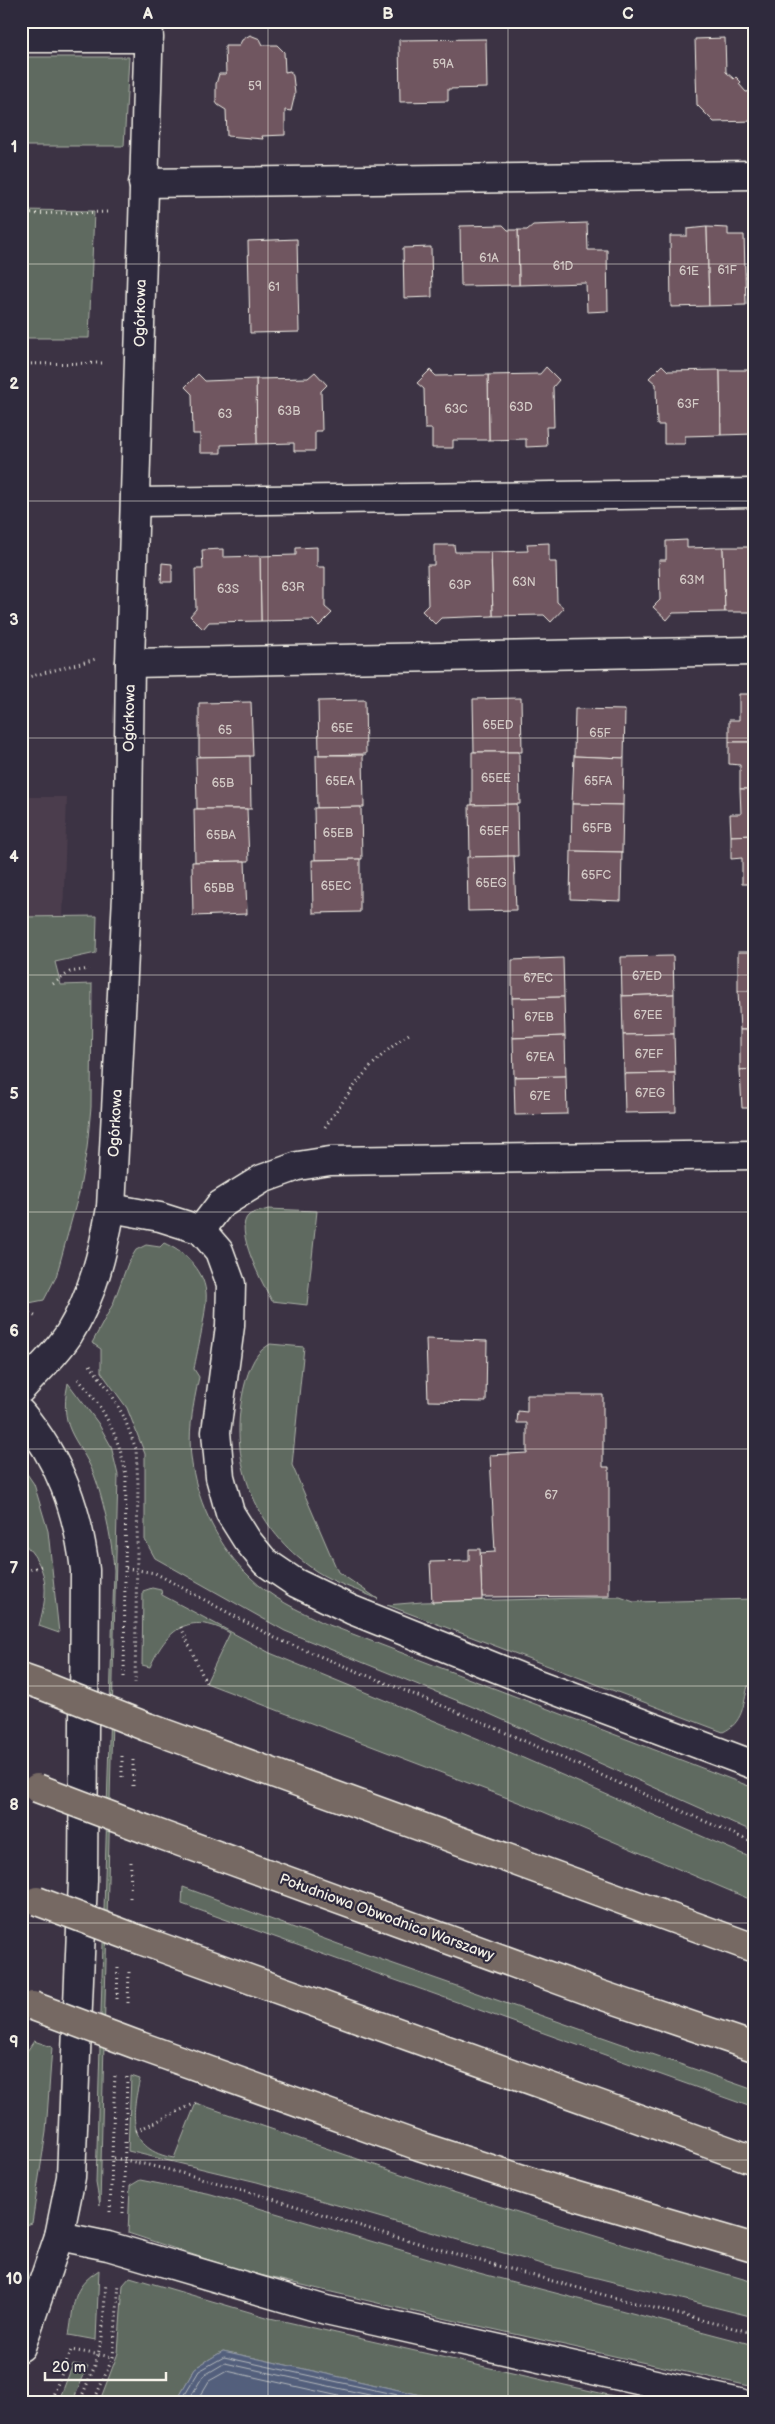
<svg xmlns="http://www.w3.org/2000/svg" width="775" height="2424" viewBox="0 0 775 2424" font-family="'Balsamiq Sans',sans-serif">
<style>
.built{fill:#4b3e4d}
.green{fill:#5e6b61;stroke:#a9aea4}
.water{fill:#525f7b;stroke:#9399a7}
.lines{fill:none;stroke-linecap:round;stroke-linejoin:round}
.shore{stroke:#b3b7bc;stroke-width:1}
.building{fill:#6f5761;stroke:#f4f1e8}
.minor-casing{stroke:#f4f1e8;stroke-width:31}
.highway-casing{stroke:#f4f1e8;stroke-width:31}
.path{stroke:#f4f1e8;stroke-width:3;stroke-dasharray:1 4;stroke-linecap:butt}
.minor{stroke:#2f2a3d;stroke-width:28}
.highway{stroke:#766964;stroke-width:28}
.highway-bridge-casing{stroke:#f4f1e8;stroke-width:31;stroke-linecap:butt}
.highway-bridge{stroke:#766964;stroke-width:28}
.grid{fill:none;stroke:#f4f1e8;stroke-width:1;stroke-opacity:0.55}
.labels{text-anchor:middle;stroke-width:4.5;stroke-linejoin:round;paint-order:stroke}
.number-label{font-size:12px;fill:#d3cac6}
.street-label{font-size:15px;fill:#f4f1e8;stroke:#2f2a3d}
.neatline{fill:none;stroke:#f4f1e8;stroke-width:2}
.grid-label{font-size:16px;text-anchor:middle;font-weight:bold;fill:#f4f1e8}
</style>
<rect width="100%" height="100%" fill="#3c3344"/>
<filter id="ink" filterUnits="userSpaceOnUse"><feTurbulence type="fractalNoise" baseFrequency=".02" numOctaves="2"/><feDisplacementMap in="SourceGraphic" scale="10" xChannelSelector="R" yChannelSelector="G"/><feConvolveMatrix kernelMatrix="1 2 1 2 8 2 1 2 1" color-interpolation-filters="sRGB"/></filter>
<g filter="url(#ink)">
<path class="built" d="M21,797h46l-4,120h-42z"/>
<g class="green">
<path d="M21,57h108l-5,89h-103z"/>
<path d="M21,210l73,1 -5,127h-68z"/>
<path d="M97,916l-1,37 -41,9 6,23 31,-1 -1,123 -4,41 -8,45 -23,84 -12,23 -20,4 -3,-1v-386z"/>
<path d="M268,1209l49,2 -10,94 -35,-4c-8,-15 -40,-73 -23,-86 4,-3 14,-4 19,-6z"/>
<path d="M164,1243c20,9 39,25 42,49 2,14 -9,60 -12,77l5,8c-6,28 -12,58 -7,87 6,40 28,85 58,113 21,21 48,33 74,46l430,165v44l-271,-121 -198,-80 -130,-73 -10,-18v-86l-18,-46 -26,-36v-23l-9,-6 21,-39 15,-41 8,-13 10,-5 14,2z"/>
<path d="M270,1344l34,3 -12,118 46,107 40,27c-20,-9 -44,-16 -62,-28 -54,-36 -83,-96 -76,-160 2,-17 7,-43 18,-57 3,-4 8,-7 12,-10z"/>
<path d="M68,1383l30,40 13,23 7,29 -18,730 -4,-22 18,-613c-2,-29 -8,-58 -17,-87 -14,-44 -40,-48 -29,-100z"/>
<path d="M21,1465l13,19 14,47 11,102 -20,-7c10,-38 10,-57 -18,-86z"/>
<path d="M152,1588l9,2 1,5 108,58 221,91 263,115v42l-215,-91 -333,-127 24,-50c-41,-22 -63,-4 -80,34l-8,-2 1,-74z"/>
<path d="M620,1597l14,5 120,-3v88l-6,-1c-5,19 -5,37 -25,46l-336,-127 35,-3z"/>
<path d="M183,1887l185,68 386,135v18l-572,-204z"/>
<path d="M34,2041l18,6 -6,85 -14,91 -11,4v-167z"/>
<path d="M131,2076l9,3c-9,36 -13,71 34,79l22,-55 257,89 168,52 133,38v35l-209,-52 -288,-83 -129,-31z"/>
<path d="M140,2180l71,14 268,79 275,72v42l-343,-76 -172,-41 -111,-37 2,-47z"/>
<path d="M99,2270l-3,70 -27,-5c6,-32 1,-46 30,-65z"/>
<path d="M130,2277l140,41 374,85h-187l-234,-52 -28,17 -20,35h-76l19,-50 5,-68z"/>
<path d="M73,2364l15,2 -16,37h-14z"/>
</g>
<path class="water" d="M223,2351l234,52h-282l20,-35z"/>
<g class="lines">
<g class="shore">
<path d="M180,2403l19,-32 25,-14 210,46"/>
<path d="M187,2403l16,-27 22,-13 180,40"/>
<path d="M196,2403l13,-22 18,-10 143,32"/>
</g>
</g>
<g class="building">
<path d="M250,35l10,4 3,6h14l7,7 1,20 5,-1 3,5 2,18 -4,17 -6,-1v25l-23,1 1,3 -36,-3 -1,-26 -8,-5 -2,-3v-18l3,-10h7l-1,-28h14l3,-6z"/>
<path d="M725,38l1,34 8,7 2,-2 5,5 -2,2 7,8 8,-1v30l-40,1 -17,-17 -2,-66z"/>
<path d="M486,39l1,49 -39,1v12l-48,1 -1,-62z"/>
<path d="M587,223l1,27h19l1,61 -21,1 -1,-29 -67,2 -1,-55h9l6,-5z"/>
<path d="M503,225l5,5h10l1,55 -58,1 -1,-60z"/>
<path d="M706,227h1l2,79 -38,1 -1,-71h17v-7z"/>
<path d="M707,227l21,1v7h16l2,70 -37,1z"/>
<path d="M297,239l2,93 -49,1 -2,-92z"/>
<path d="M431,247l1,50 -28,1 -1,-50z"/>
<path d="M662,365l6,6 52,-1 1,65 -36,1v8h-21v-19h-7l-1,-41 -7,-6z"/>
<path d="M546,367l13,13 -6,7 1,40h-8l1,19 -21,1v-8l-37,1 -1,-65 52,-1z"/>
<path d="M430,370l6,6 52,-1 1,65h-36v8h-21v-19h-7l-1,-40 -7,-6z"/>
<path d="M720,370h34v64l-33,1z"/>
<path d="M315,372l12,13 -6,6 1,40h-7v20h-21v-8l-37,1 -1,-65 52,-1z"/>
<path d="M198,374l7,7 51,-2 1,65 -36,1v8h-21v-19h-7l-1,-40 -7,-7z"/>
<path d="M687,540v8l36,-1 2,65 -52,1 -6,7 -14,-13 7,-7 -1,-40h7v-19z"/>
<path d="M549,543v19h7l1,40 7,6 -13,14 -7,-7 -51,1 -2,-64 37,-1 -1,-7z"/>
<path d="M434,545h20l1,7h36l2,64 -52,2 -6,6 -13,-13 6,-6 -1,-40h7z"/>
<path d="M317,547v20h8v40l7,6 -13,13 -6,-6 -52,1 -1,-65 36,-1v-7z"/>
<path d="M723,547h31v65h-29z"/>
<path d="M223,549v8l37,-1 1,65 -52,1 -6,7 -13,-13 6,-7 -1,-40h8l-1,-19z"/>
<path d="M162,563l10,1v18h-11z"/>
<path d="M739,694h15v48h-25v-22h10z"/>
<path d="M521,698l1,54h-48l-1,-53z"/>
<path d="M365,700l1,54 -47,1 -1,-54z"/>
<path d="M251,702l2,54 -54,1v-54z"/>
<path d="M575,709l50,1 -1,48 -50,-2z"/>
<path d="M729,742h25v47h-14v-24l-11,-1z"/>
<path d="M472,752h47l1,52 -48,1z"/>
<path d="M316,755h47l1,52 -47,1z"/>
<path d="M250,756l1,53h-54l-1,-52z"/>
<path d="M574,756l50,2 -1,47 -51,-1z"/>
<path d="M740,789h14v46l-23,1 -1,-22h11z"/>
<path d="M517,804l1,52 -48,1 -1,-52z"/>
<path d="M572,804l51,1 -1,47 -51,-1z"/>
<path d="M361,807l1,52 -47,1 -1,-52z"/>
<path d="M194,809h53l2,52 -54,1z"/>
<path d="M754,835v49h-12v-26l-11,1v-23z"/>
<path d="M571,851l51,1 -1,49 -51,-2z"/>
<path d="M514,856l2,54 -48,1 -1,-54z"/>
<path d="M360,859v53l-47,1 -1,-53z"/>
<path d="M245,861l2,53 -54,2 -1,-54z"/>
<rect x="738" y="952" width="16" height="39"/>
<path d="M673,956l1,38 -52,2 -1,-39z"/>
<path d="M563,958l1,39 -52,1v-38z"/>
<path d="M738,991h16v39h-14z"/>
<path d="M674,994v40l-51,1 -1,-39z"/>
<path d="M564,997l1,39 -52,2 -1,-40z"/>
<path d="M740,1030h14v39l-14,1z"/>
<path d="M674,1034l1,39 -51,1 -1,-39z"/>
<path d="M565,1036l1,40 -52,1 -1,-39z"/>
<path d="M754,1069v39h-12l-2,-38z"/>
<path d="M675,1073l1,39 -51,1 -1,-39z"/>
<path d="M566,1076l1,38 -52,1 -1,-38z"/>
<path d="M426,1339l61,2 -1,61 -58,-1z"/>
<path d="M527,1395h76v72h6v129l-127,1 -2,-44 15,-1 -5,-97 37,-2v-30h-10l1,-12 9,1z"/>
<path d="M469,1549h11l2,51 -50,2 -2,-40 39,-1z"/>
</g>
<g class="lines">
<defs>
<g id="minor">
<path d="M21,38h128"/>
<path d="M143,183l611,-8"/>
<path d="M136,502l618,-9"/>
<path d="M130,663l624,-12"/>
<path d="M111,1208l49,9 41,13 18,21 12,33 -1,42 -14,106 4,45 10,36 17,27 18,22 31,21 56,27 167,67 235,88"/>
<path d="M201,1230l19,-25 42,-26 36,-13 32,-5 424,-6"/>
<path d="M21,1389c16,-18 35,-35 48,-55 24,-39 34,-82 42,-126l16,-312 3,-233 19,-642"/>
<path d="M21,1413c39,46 57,98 64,157l-2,310 -12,297 -12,59 -38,111"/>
<path d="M59,2236l49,10 218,64 414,93"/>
</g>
<g id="highway">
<path d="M21,1678l20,7"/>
<path d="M147,1727l607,221"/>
<path d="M145,1829l453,165 156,53"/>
<path d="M143,1941l611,219"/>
<path d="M140,2046l279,100 147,47 188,55"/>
</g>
</defs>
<use href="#minor" class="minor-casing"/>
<use href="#highway" class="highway-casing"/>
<g class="path">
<path d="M21,214l88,-2"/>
<path d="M21,364l82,-1"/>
<path d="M21,679l75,-20"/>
<path d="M53,984l17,-12 19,-3"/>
<path d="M325,1127c28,-40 46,-68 87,-95"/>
<path d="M21,1308l17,10"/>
<path d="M21,1326l8,5"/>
<path d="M90,1365l19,25 15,27 12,32 2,35 -3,199"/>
<path d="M78,1379c26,28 42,59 48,97l-2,203"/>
<path d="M126,1568l29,5 120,65 202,82 277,123"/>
<path d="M21,1573l20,-7"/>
<path d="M181,1627l25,56"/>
<path d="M122,1782v-26"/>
<path d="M133,1786v-26"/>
<path d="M130,1898l1,-36"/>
<path d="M117,1999l1,-31"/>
<path d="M128,2003l1,-31"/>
<path d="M136,2131l60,-28"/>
<path d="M114,2158c91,17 181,49 270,75 122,36 246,70 370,100"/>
<path d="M110,2212l5,-139"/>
<path d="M123,2213l4,-136"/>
<path d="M50,2403l21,-53 42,7"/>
<path d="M79,2403l17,-40 6,-25 4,-55"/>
<path d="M93,2403l20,-46 6,-73"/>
</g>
<use href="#minor" class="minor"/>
<use href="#highway" class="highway"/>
<defs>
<g id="highway-bridge">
<path d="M41,1685l106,42"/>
<path d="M37,1788l108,41"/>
<path d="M37,1901l106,40"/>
<path d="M33,2006l107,40"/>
</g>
</defs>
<use href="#highway-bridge" class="highway-bridge-casing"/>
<use href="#highway-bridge" class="highway-bridge"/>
</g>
</g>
<path class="grid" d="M268,21v2382M508,21v2382M21,264h733M21,501h733M21,738h733M21,975h733M21,1212h733M21,1449h733M21,1686h733M21,1923h733M21,2160h733"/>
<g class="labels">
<g class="number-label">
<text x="443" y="68">59A</text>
<text x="255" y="90">59</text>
<text x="489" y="262">61A</text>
<text x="563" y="270">61D</text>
<text x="727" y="274">61F</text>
<text x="689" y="275">61E</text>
<text x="274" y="291">61</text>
<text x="688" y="408">63F</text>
<text x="521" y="411">63D</text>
<text x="456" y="413">63C</text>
<text x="289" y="415">63B</text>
<text x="225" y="418">63</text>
<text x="692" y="584">63M</text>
<text x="524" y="586">63N</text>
<text x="460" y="589">63P</text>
<text x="293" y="591">63R</text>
<text x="228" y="593">63S</text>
<text x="498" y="729">65ED</text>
<text x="342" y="732">65E</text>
<text x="225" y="734">65</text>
<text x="600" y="737">65F</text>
<text x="496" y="782">65EE</text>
<text x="340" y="785">65EA</text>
<text x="598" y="785">65FA</text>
<text x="223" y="787">65B</text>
<text x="597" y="832">65FB</text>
<text x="494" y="835">65EF</text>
<text x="338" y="837">65EB</text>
<text x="221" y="839">65BA</text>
<text x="596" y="879">65FC</text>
<text x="491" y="887">65EG</text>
<text x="336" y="890">65EC</text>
<text x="219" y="892">65BB</text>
<text x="647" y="980">67ED</text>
<text x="538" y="982">67EC</text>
<text x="648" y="1019">67EE</text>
<text x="539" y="1021">67EB</text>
<text x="649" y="1058">67EF</text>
<text x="540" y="1061">67EA</text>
<text x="650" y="1097">67EG</text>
<text x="540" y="1100">67E</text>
<text x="551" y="1499">67</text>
</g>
<g class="street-label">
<text transform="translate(140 313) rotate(-89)" y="5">Ogórkowa</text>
<text transform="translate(129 718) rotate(-89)" y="5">Ogórkowa</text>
<text transform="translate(115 1123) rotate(-87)" y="5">Ogórkowa</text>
<text transform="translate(387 1917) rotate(20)" y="5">Południowa Obwodnica Warszawy</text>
</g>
</g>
<rect width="775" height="2424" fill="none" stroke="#2f2a3d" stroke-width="55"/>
<path d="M45 2372v8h121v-8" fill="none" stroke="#f4f1e8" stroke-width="2.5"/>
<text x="52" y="2372" font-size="15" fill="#f4f1e8" stroke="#2f2a3d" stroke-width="4" paint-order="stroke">20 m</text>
<rect x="28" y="28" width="720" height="2368" class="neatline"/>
<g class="grid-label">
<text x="148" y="19">A</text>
<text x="388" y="19">B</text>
<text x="628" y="19">C</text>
<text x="14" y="152">1</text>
<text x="14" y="389">2</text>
<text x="14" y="625">3</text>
<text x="14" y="862">4</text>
<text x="14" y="1099">5</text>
<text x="14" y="1336">6</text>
<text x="14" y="1573">7</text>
<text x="14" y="1810">8</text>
<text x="14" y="2047">9</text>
<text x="14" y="2284">10</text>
</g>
</svg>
